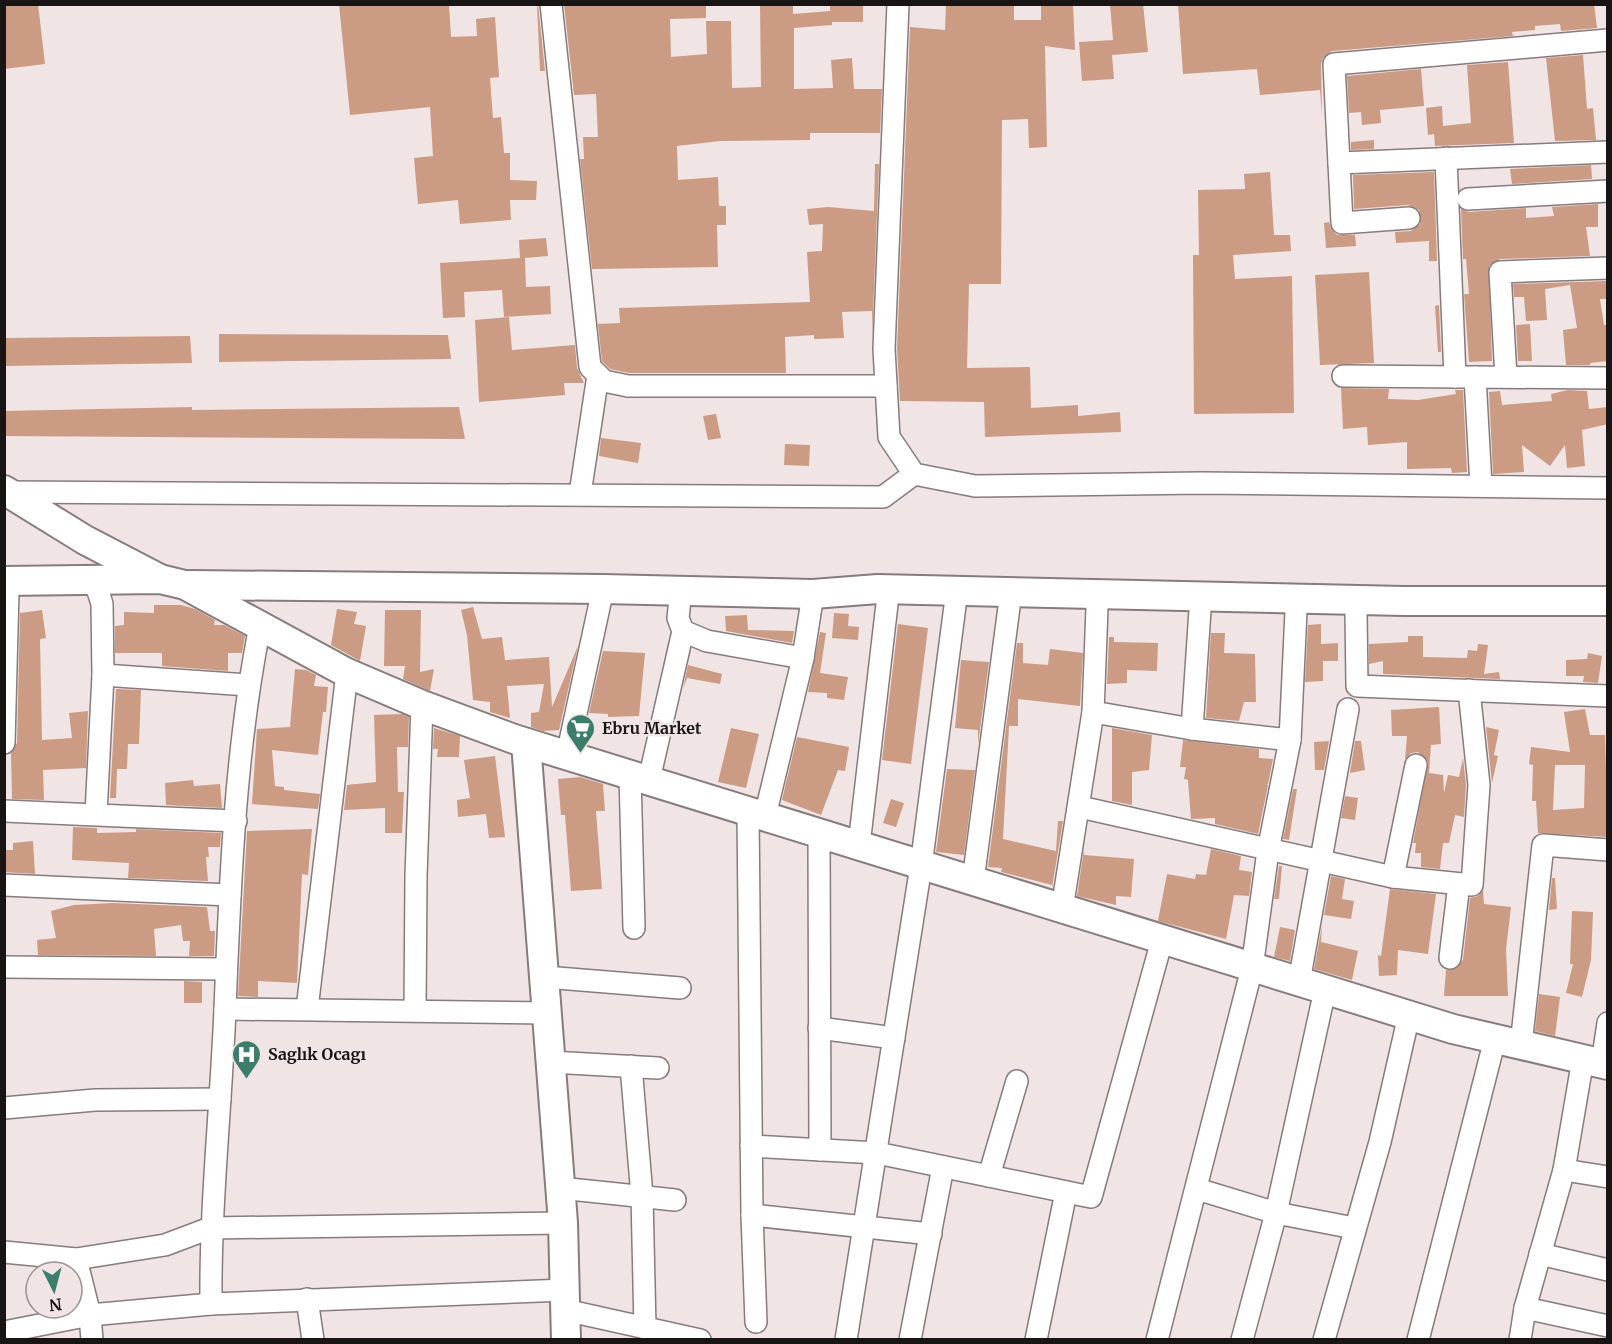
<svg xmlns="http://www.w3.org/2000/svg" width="1612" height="1344" viewBox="0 0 1612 1344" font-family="Merriweather,serif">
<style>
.building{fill:#cb9b84;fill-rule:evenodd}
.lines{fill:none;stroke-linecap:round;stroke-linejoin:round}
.street-casing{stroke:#877b7b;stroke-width:24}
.secondary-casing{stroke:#877b7b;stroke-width:32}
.street{stroke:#fff;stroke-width:21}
.secondary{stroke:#fff;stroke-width:28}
.labels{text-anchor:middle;stroke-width:5;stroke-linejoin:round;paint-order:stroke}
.poi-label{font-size:16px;font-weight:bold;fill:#191515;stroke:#f1e4e4;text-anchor:start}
</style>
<rect width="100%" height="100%" fill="#f1e4e4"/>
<g class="building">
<path d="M4,4h34l7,60 -41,5z"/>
<path d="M339,4h110l2,33 26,-1 -1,-17 19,-2 4,60 -9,1 3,40 8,-1 3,36h6v27l27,1 -1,19h-26l1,20 -51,4 -2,-24 -40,4 -4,-46 19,-2 -3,-49 -80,8z"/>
<path d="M537,4h1l7,67h-5z"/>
<path d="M564,4h142v14l-36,1 1,38 36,-3 -1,-33h25l1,67 29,-1 -1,-83h33v10l37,-3v-7h33v18h-31v3l-38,3v61l39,-1 -2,-28 21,-2 2,31h28l-2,44h-70v7l-90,1 -43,5 1,34 40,-3 1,29h7v19h-9l1,42 -126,2 -12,-110h4l-1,-22h15l-2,-43 -22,1z"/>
<path d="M946,4h68v16h27v-16h32l2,46 -30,-4 2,101 -18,1 -1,-29 -26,1 -1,164h-32l-2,84 63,-1 1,41 47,-3v11l42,-4 1,20 -136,5 -1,-35 -84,-1 -3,-52 13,-322 35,3z"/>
<path d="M1110,4h33l5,48 -36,3 2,24 -32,2 -3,-39 34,-2z"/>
<path d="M1178,4h416l3,24 -36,3 -1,-7 -25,2v4l-23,2 1,4 -181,15 -9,7 -2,6 1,52 -2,-26 -60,5 -3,-26 -74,5z"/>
<path d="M1583,55l4,54 6,-1 3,32 -41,1 -9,-83z"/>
<path d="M1508,62l6,81 -79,3 -1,-12 -6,1 -2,-27 16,-2 1,20 28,-3 -4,-58z"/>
<path d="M1421,69l3,37 -44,4 1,13 -19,2 -1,-13 -12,1 -2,-37z"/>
<path d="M1374,140v9l-23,1v-8z"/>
<path d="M875,164h4l-7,174v-27l-30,1 2,26 -30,1v-4l-29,2 1,36h-157l-19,-4 -8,-8 -4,-37 22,-1 -1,-15 191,-6 -3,-50 15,-1 1,-27 -14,1 -2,-16 21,-2 46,4z"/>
<path d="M1591,165l1,14 -80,5 -2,-15z"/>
<path d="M1270,172l4,63h16l1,16 -58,4 2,24 57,-3 2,137 -100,1 -1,-159h6l-1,-65 47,-1 -1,-15z"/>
<path d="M1434,172l3,89h-8v-20l-33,2 -1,-11 16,-1 9,-7 -1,-14 -11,-5 -54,4 -1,-34z"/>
<path d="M1598,204v23h-12l4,29 -90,3 -11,7 3,95 -23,1 -5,-68h5l-3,-35h-3l-2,-50 8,3 57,-4v10l28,-2 -2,-9z"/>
<path d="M1329,222l2,7 6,6h18l1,11 -30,2 -2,-25z"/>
<path d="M546,238l2,18 -23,2 1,29 24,-1 1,28 -47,3 -2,-27 -38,2 1,25 -22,1 -3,-55 80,-5 -1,-18z"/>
<path d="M1369,272l5,91 -54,2 -5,-90z"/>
<path d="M1608,281v18h-8l4,26h4v36l-18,2v2h-24l-3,-35 14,-2 -7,-43 -25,4 2,31 -21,1 -2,-24h-10l-1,-13z"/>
<path d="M1439,305l2,47h-3l-3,-46z"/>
<path d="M509,317l3,33 63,-5 2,23 7,15h-20l1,12 -86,7 -4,-82z"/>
<path d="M1530,324l2,37h-14l-2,-36z"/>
<path d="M219,334l229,1 3,24 -232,3z"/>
<path d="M190,336l2,27 -188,3v-28z"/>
<path d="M1341,388l48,1 -1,10 30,1 38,-6 -1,-4h8l4,82 -15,1 -1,-5 -44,1v-27l-39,3 -1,-18 -24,2z"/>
<path d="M1568,390l19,1 2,18 19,-2v17l-26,6 3,36 -18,2 -2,-23 -15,21 -28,-21 2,27 -31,2 -4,-82 11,-1 2,14 50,-4 -1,-7z"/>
<path d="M192,407v3l267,-3 6,32 -461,-3v-25z"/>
<path d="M716,414l5,24 -13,2 -5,-24z"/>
<path d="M601,438l40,5 -3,20 -39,-7z"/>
<path d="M785,444l25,1 -1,21 -25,-1z"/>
<path d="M154,605h27l14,4 20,11 -1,5h10l21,11 -3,17h-14v18l-66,-5v-13h-47v-27l9,-1v-13l30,1z"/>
<path d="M473,607l9,32 20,-2 3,23 44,-3 3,50 26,-61 -19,84 -16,1 -12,-4v-14l8,-1 5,-28 -37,2 3,32 -20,-6v-10l-17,-2 -6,-65 -6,-25z"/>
<path d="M337,609l20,3 -3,12 12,2 -6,35 -29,-16z"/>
<path d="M42,610l4,28 -6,1 2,101 30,-2 -3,-25 19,-2 -2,57 -43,2 1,30 -32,-1 -1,-46 6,-10 3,-130z"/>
<path d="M385,610h36l-1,62 14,-3 -4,22 -27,-12 2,-13h-21z"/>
<path d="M834,613l15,1 -1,12 11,1 -1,13 -26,-2z"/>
<path d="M747,615l1,15 46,1 -2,12 -66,-12 -1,-15z"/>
<path d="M898,624l30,4 -17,136 -29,-4z"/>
<path d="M1321,624v20l17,-1v18h-15v20l-18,1 3,-57z"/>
<path d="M820,632l6,1 -6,40 28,4 -4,23 -17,-2v-5l-19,-1z"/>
<path d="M1211,633h14l-1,20 31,1 1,48h-12l-5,19 -33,-3z"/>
<path d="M1408,636h15v21l44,1 1,-8 9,1 1,-7 10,1 -4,29 15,-2 1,7 -117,-5v-13l-14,3v-20l39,-2z"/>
<path d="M1109,637h5v5l44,1 -1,28 -30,-1v13l-20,1z"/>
<path d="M1017,643h6v20l25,2 2,-16 33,4 -3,53 -62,-7v27h-9l-6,113 53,12 2,-30h5l-11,67v-3l-51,-13 1,-4 -14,-1z"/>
<path d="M603,651l42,2 -6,63 -31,1v-3l-19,-1z"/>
<path d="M1588,653l14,3 -4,27 -15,-1 1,-6h-18v-16l21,-1z"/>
<path d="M961,660l28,2 -11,82v-14l-23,-2z"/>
<path d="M688,665l34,9 -2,10 -33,-6 -4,11z"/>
<path d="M295,669l11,1 10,5 -2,11 14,1 -2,25h-3l-5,43 -46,-5 3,36 9,1v3l36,4 -2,15 -66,-5 5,-75 33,-2z"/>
<path d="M116,689l25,1 -2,54h-11l-1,25h-10l-1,29h-6z"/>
<path d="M1439,707l2,37 -10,1 -2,28 14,2 1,18 4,-18 11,2 4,-19 3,27 -2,32 -9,-2 -6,28h-6l-3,26 -19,-2v-14h-6l1,-10h-3l15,-81 -10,-10 -7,1 -6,6 2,-23h-15l-1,-26z"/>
<path d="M1585,709l5,26h15l3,102 -70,-4 -2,-32h-4l1,-36 -4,-1 2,-17 39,5 -6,-40zM1555,765h30l-1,43 -31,2z"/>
<path d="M402,714l7,3 -1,30h-11l1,45h6l-2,41h-17v-25l-41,2 3,-25 29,-3 -2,-67z"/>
<path d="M1486,727l13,3 -5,25 4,1 -6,27z"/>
<path d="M434,728l26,8 -1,21h-22l1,-8h-5z"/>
<path d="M731,728l28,6 -13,54 -28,-6z"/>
<path d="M1112,728l40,7 -3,35 -17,2v33l-20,-4z"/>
<path d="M797,737l52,10 -4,24 -7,-1 -17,45 -39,-15z"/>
<path d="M1183,740l76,9v9l14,1 -5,25 -2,1h2l-10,49 -43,-10v-6l-24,1 -3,-39 -4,-1 2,-12h-6z"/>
<path d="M1329,741l-5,29h-9l-1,-28z"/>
<path d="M1355,741h6l4,29 -15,3z"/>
<path d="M495,756l10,81 -16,1 -3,-24 -28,3 -1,-17 13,-2 -6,-38z"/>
<path d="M947,769l28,1 -11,85 -28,-3z"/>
<path d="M580,777l23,7 2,27h-9l6,78 -31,2 -6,-76h-4l-3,-36z"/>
<path d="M193,780l1,6 26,-2 2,24 -56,-3 -1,-22z"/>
<path d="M1293,789h4l-8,51 -6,-1z"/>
<path d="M1345,796l13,2 -3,22 -14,-2z"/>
<path d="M891,799l13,4 -8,24 -13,-4z"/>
<path d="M73,827l24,1v5l39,-1v-3l85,4 -1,14h-12l1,10h-3l2,24 -80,-3 1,-15 -57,-3z"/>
<path d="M312,829l-4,46 -6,-1 -5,109 -39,-2v16l-20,-1 9,-165z"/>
<path d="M33,841l2,33 -31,-2v-22h9v-7z"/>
<path d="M1084,849v6l50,4 -3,38 -15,-1v9l-39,-9z"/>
<path d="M1211,849l30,7 -2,14 13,2 -3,24 -15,-1 -8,44 -68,-18 9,-47 28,5 1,-5 10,1z"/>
<path d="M1279,866h3l-3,33h-5z"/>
<path d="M1331,876l14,3 -3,20 12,2 -3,18 -27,-4z"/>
<path d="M1552,878h3l2,31 -8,1z"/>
<path d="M1390,889l46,5 -8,60 -30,-4 -1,25 -18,1 -1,-21 3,1z"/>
<path d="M1483,890l1,14 27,3 -5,42 2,47h-64l2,-26 9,-1 8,-9 7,-62 8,-2z"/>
<path d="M113,903l94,4 3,24h5l-1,25h-25l1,-15h-7l-2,-16 -27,4 2,27 -118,-1 -1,-15 19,-2 -5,-27 23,-6z"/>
<path d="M1572,911l21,1 -2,48 -9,37 -16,-4 7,-29h-3z"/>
<path d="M1322,926l-1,16 37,9 -6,29 -38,-11z"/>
<path d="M1280,927l15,3 -5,31 -16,-4z"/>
<path d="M184,981l18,1v21h-18z"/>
<path d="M1539,994l21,3 -5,39 -20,-5z"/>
</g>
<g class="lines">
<defs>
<g id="street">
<path d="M551,4l39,363 14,14 24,5h258"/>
<path d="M898,4l-14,345 5,88 25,37 61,12 227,-3 406,5"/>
<path d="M1446,158l9,219"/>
<path d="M1339,163l269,-11"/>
<path d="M1468,199l140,-8"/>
<path d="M1409,218l-67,5 -8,-159 274,-24"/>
<path d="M1343,376l265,2"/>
<path d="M1475,377l6,109"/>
<path d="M1506,377l-6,-105 108,-4"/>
<path d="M5,492l878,5 31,-23"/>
<path d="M580,494l18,-119"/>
<path d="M86,581l11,7 5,16 1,71 -7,139"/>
<path d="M1356,612l1,74 251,10"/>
<path d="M683,631l24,10 96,17"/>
<path d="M103,675l145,10"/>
<path d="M1093,712l99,17 98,11"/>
<path d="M1192,729l8,-119"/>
<path d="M4,743l4,-152"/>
<path d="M567,755l36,-166"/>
<path d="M630,775l4,153"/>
<path d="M649,780l34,-149 -5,-13 3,-28"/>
<path d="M1080,807l313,70 79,8 7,-100 -10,-95"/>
<path d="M4,811l232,10"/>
<path d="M748,811l4,404 4,107"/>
<path d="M765,816l38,-158 10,-64"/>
<path d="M819,832l1,318"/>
<path d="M859,845l28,-241"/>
<path d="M1393,877l23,-112"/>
<path d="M973,881l36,-274"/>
<path d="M4,885l226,10"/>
<path d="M1062,909l31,-197 4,-104"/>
<path d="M1450,958l9,-74"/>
<path d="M4,967l222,2"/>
<path d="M545,977l135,11"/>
<path d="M1299,982l49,-273"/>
<path d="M225,1009l323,4"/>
<path d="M307,1009l40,-336"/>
<path d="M415,1010l1,-134 6,-171"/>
<path d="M819,1028l75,10"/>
<path d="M1521,1045l22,-200 65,5"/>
<path d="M551,1062l107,6"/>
<path d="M1602,1064l6,-41"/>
<path d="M631,1066l11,130 3,132"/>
<path d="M4,1108l91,-8 125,-1"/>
<path d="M751,1146l126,7 214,44 71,-257"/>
<path d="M1564,1170l44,7"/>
<path d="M989,1176l28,-95"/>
<path d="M560,1188l115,12"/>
<path d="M1197,1189l79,24 78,15"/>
<path d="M752,1215l179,19"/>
<path d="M4,1252l72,7 89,-14 45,-17 353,-5"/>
<path d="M1540,1254l68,16"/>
<path d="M76,1259l14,56 2,25"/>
<path d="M307,1299l6,41"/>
<path d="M211,1304c-1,-99 10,-196 14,-295 5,-127 10,-258 35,-383"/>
<path d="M1525,1308l83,18"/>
<path d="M565,1310l135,30"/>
<path d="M4,1332l86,-17 121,-11 354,-14"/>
<path d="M846,1340l75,-474 34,-260"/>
<path d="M910,1340l33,-173"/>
<path d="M1036,1340l30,-148"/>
<path d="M1157,1340l95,-372 16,-117 22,-111 6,-129"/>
<path d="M1242,1340l34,-127 49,-223"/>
<path d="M1324,1340l56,-198 29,-127"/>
<path d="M1418,1340l77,-301"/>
<path d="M1520,1340l5,-32 39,-138 19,-111"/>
</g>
<g id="secondary">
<path d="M4,490l81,50 73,38"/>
<path d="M4,581l156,-2 25,6 162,88 75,32 92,34 939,290 155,36"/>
<path d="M191,585l412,4 210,5 65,-5 526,12h204"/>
<path d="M526,743l37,480 3,117"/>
</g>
</defs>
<use href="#street" class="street-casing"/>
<use href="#secondary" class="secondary-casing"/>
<use href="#street" class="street"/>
<use href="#secondary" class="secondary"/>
</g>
<defs>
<symbol id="supermarket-pin" viewBox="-11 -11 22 30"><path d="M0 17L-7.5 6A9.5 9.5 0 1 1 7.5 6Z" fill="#3d7d6c" stroke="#f1e4e4"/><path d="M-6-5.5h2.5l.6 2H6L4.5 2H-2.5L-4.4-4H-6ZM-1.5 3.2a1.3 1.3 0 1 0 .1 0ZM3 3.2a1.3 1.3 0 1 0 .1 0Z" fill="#fff"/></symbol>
<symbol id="hospital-pin" viewBox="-11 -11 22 30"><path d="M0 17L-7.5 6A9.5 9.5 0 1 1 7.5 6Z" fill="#3d7d6c" stroke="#f1e4e4"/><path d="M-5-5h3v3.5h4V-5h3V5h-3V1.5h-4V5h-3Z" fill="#fff"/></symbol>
</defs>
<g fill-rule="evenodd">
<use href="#supermarket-pin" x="564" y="712" width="33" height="45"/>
<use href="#hospital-pin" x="230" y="1038" width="33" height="45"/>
</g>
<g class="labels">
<g class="poi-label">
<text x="602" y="734">Ebru Market</text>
<text x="268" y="1060">Saglık Ocagı</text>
</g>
</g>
<rect width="1612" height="1344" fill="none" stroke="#191515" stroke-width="12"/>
<g transform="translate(54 1290) rotate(174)"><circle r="28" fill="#f1e4e4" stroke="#9b9191" stroke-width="1.5"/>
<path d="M0-4.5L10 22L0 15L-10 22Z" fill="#3d7d6c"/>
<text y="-9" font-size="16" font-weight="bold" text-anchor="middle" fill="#191515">N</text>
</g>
</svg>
